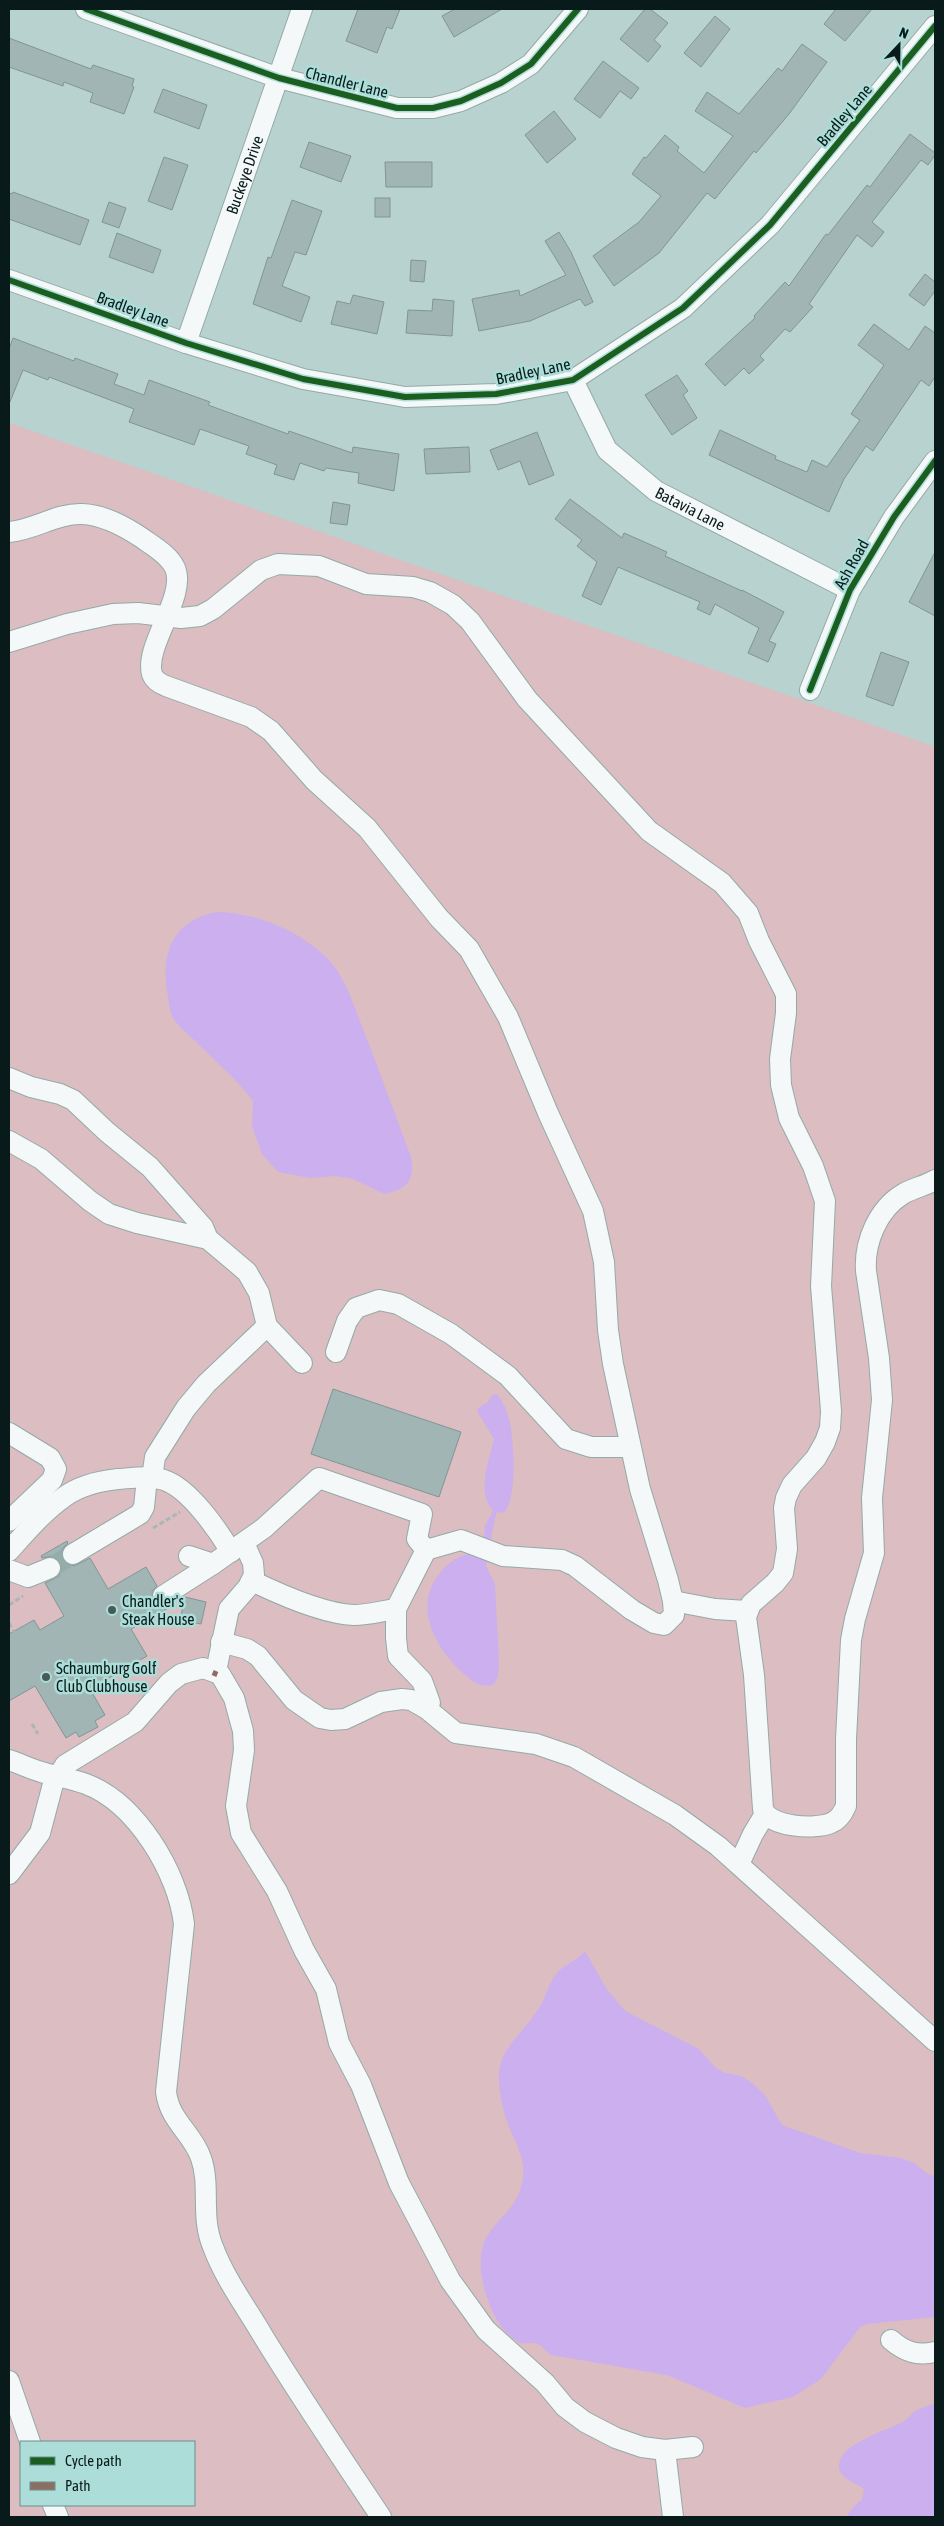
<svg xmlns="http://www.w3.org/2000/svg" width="944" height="2526" viewBox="0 0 944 2526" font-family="'Asap Condensed',sans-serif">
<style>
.green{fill:#dcbdc2;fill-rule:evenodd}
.water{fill:#ccafef}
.building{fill:#a0b5b4;stroke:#819694}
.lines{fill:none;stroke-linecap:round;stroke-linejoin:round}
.minor-tunnel{stroke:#94adab;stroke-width:20;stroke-dasharray:20 10;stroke-linecap:butt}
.minor-casing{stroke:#94aaa7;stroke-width:22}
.path{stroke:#acb5b5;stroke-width:3;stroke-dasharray:5 2.5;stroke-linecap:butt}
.minor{stroke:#f4f8f8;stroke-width:20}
.quiet{stroke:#8d6e63;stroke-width:5;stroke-dasharray:10 5;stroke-linecap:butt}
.cycleway-casing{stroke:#acddd8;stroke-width:9}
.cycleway{stroke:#1b5e20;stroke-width:6}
.poi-dot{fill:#455b59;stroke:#acddd8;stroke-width:2}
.labels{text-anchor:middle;stroke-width:5;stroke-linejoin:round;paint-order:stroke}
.street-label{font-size:16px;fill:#081b1a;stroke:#acddd8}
.poi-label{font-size:16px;fill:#081b1a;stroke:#acddd8;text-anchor:start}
</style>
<rect width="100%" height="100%" fill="#b7d2cf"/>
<path class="green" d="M9,423l924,323 2,-3v1774h-926zM21,2442h173v63h-173z"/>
<g class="water">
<path d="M217,912c40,1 81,18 110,46 18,18 27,48 36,71 17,43 32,86 48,128 4,23 -3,32 -27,37l-31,-15 -18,-3 -25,2 -32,-6 -16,-18 -10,-28 1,-25c-17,-23 -39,-41 -59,-61 -7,-7 -16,-14 -21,-22 -4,-7 -4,-19 -6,-27 -6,-40 7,-71 50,-79z"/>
<path d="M493,1394l5,1c5,7 9,15 11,24 5,18 9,83 -6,94l-6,-1 -2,6 -9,48 9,18 4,79 -1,13 -4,8c-12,5 -21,-2 -30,-10 -28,-24 -52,-68 -24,-101 10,-12 18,-18 35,-20l9,-14 1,-13 8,-16c-17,-17 -4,-50 1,-71l-16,-26 -1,-4 11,-7z"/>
<path d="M585,1951l21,37 19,23 74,38 16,18 10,6 16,3 11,7 13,12 17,30 78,28 41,5 13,5 14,11 7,2v141l-67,7 -8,3 -39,52 -28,18 -48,11 -78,-33 -116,-20c-5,-3 -7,-7 -11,-10 -7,-5 -15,1 -22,-3 -28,-15 -47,-77 -32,-104 13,-23 33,-29 37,-61 3,-24 -14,-43 -19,-65 -15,-61 5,-60 35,-104 7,-10 9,-24 17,-34 7,-9 21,-13 29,-23z"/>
<path d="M935,2403v114h-89l8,-11 8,-6 2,-11c-7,-6 -21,-9 -24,-18 -8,-27 51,-41 66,-51 3,-2 5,-6 8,-8 6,-4 15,-6 21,-9z"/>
</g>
<g class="building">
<path d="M358,9h42l-8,20 -5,-2 -10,26 -31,-12z"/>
<path d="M455,9h47l-48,28 -12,-21z"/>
<path d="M645,9h5l18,14 -14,17 7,6 -13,16 -28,-23z"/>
<path d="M836,9h36l-27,32 -21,-17z"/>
<path d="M715,16l15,13 -29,38 -17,-14z"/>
<path d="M9,38l82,31 2,-4 41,14 -2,7 2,1 -10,27 -34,-12 3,-9 -29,-11 -1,4 -54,-19z"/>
<path d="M802,44l25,18 -38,52 -33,39 -2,-2 -39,48 -8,-6 -48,60 -45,33 -21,-30 46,-34 22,-26 -29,-22 12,-17 2,1 19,-23 14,12 -2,4 27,22 29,-37 -38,-25 12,-19 32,22 39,-46 4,3z"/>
<path d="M603,61l36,27 -8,11 -11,-8 -20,27 -26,-19z"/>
<path d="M163,89l44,16 -8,24 -45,-17z"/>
<path d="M554,111l22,28 -29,24 -22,-28z"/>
<path d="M910,134l25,19v2l-7,10 -7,-5 -49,62 12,10 -12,15 -15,-12 -48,69 4,3 -23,25 -5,-3 -25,27 4,4 -15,14 -5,-6 -19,18 -20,-22 50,-46 -1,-2 31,-34 4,4 37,-52 2,1 39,-50 3,2z"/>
<path d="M309,142l42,14 -10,26 -41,-15z"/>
<path d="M164,157l24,8 -16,45 -24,-9z"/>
<path d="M385,162h47v25h-46z"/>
<path d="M13,192l76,28 -9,25 -71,-26v-26l3,1z"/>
<rect x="375" y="198" width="15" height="19"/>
<path d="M292,200l30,11 -16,44 -11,-3 -13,34 28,11 -9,25 -48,-18 15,-47 3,1z"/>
<path d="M109,202l17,6 -7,20 -17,-6z"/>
<path d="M559,232l12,20 22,50 -8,4 -5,-7 -50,22 -51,10 -7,-32 47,-9 1,6 46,-21 -21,-34z"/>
<path d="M117,233l44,17 -8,23 -44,-16z"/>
<path d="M411,260l15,1 -2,21 -14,-1z"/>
<path d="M925,274l10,8v9l-11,15 -15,-11z"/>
<path d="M353,295l31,7 -7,32 -46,-10 6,-23 13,3z"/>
<path d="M433,299l21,2 -2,35 -46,-3 2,-23 24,1z"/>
<path d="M874,324l35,26 16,-24 10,7v44l-6,9 -8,-6 -48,71 -7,-5 -22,33 -15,33 -120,-57 11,-25 56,26 -1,3 32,13 5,-12 15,7 33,-47 -9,-6 33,-49 -26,-20z"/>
<path d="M13,338l61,23 1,-3 43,16 -4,10 30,11 5,-15 61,22 -2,3 80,29 1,-3 63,22 1,-6 46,7 -5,37 -36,-8 1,-10 -33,-5 -2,3 -24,-8 -6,17 -20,-6 3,-9 -31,-11 3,-8 -49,-17 -6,16 -65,-23 5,-13 -85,-32 -1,3 -25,-10 -14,34v-55z"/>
<path d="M677,375l11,16 -5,4 14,23 -25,17 -27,-40z"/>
<path d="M537,432l17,43 -25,10 -9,-24 -22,9 -8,-20z"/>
<path d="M469,447l1,25 -44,2 -2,-25z"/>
<path d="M570,499l52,39 2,-5 43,19 -2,4 77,35v-1l42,22 -15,29 7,3 -8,18 -20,-9 11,-25 -44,-24 -5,11 -13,-6 3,-7 -82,-35 -17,38 -19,-9 15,-34 -20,-16 5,-6 -27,-21z"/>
<path d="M333,502l17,3 -3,20 -17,-2z"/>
<path d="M935,552v64l-26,-14z"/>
<path d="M881,652l28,10 -16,44 -27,-10z"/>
<path d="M333,1389l128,43 -22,65 -128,-43z"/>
<path d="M67,1541l1,2 -5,5 -2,6 2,6 11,6 16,-8 18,31 38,-22 11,19 -5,5 1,11 5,5h12l-39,22 16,27 -57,33 15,26 -10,6 3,6 -19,10 -3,-5 -10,6 -31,-52 -26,15v-67l25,-14 6,10 24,-14 -19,-33 14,-7 2,-12 -9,-8 -10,2 -1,-2z"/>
<path d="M185,1597l21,5 -5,22 -21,-4z"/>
</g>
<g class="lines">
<path class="minor-tunnel" d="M50,1568l23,-14"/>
<defs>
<g id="minor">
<path d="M86,9l193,69 118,30h36l28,-7 40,-18 30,-19 47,-55"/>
<path d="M9,280l177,63 117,36 102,18 91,-3 77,-14 110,-72 87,-83 165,-199"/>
<path id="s1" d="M186,343l116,-334"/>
<path id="s2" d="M573,380l34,70 49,41 194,99"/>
<path d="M9,532c25,-2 48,-19 73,-18 22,1 42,12 60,24 11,8 27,17 33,30 12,28 -31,78 -23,106 2,6 9,10 14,12l85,31 20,14 43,49 53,48 72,90 30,31 39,68 40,96 45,98 11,51 4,68 5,34 27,125 28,91 5,21 1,14 -10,10 -10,-2 -22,-13 -57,-44 -13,-6 -59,-4 -42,-16 -35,10"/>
<path d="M9,642l58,-18 46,-10 25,-1 43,5 19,-2 13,-7 48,-39 17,-6 41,2 47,18 47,3 17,5 23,13 17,16 57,78 122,132 73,52 26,30 11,28 27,53v19l-6,46 1,26 8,33 24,48 12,35 -4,85 10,125 -1,17 -5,14 -9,16 -24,27 -6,13 -2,10 3,41 -4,24 -8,10 -24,21 -5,13 8,58 9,134c6,18 52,21 68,14 8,-3 12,-10 15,-17v-67l5,-99 4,-21 19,-66 -2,-55 10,-98 -3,-42 -13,-87c-2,-29 12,-62 37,-77 10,-6 22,-8 32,-14"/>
<path d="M810,690l40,-100 44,-73 41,-56"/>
<path d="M9,1078l22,9 29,7 13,6 34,32 43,35 53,60 5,12 39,33 12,21 8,33 35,37"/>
<path d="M9,1141l32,18 49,42 19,13 28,9 71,16"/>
<path d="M336,1352l11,-31 9,-13 23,-8 19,4 53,30 57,42 58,63 25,8h39"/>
<path d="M9,1433l41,25 6,11 -4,11 -43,41"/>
<path d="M152,1478l3,-21 31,-49 20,-24 61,-58"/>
<path d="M426,1550l-30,59v29l2,18 24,25 8,22 -3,6"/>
<path d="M9,1551c17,-19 34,-39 55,-54 15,-11 35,-16 54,-18 14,-1 32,-4 46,1 25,8 54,50 67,72"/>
<path d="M73,1554l67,-40 4,-7 3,-29"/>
<path d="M189,1556l24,8 51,-36 55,-50 103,36 -5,25 9,11"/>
<path d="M9,1570l19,7 22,-9"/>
<path d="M252,1581c27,13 73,33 102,34 14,0 28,-4 42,-6"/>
<path d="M163,1596l50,-32"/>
<path d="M673,1601l42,8 32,2"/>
<path d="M221,1642l26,7 11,7 36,44 26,18 11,2 14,-1 36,-17 21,-3 9,1 16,9 29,24 80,11 38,13 101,58 43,31 217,195"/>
<path d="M216,1671l13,-62 19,-22 6,-12 -1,-12 -9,-20"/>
<path d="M9,1760c12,4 24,10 36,13 14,4 28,6 41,11 50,19 92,88 98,140l-18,168c4,30 26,40 35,66 10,28 -1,58 12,89 12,32 33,60 50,89 38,62 78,121 118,181"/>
<path d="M739,1864l14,-30 12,-20"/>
<path d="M9,1874l31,-41 13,-49 12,-19 70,-43 34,-39 12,-9 22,-6 17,6 14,24 9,33 1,19 -8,56 5,27 36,58 27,59 22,39 13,54 22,42 38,98 51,97 36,50 59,53 20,24 20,15 31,16 26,9 23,3 28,-3"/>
<path d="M891,2340c14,12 26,16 44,12"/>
<path d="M9,2381l21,61"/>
<path d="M665,2450l8,67"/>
<path d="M53,2505l5,12"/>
</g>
</defs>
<use href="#minor" class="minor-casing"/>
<g class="path">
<path d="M153,1528l27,-16"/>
<path d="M9,1605l14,-9"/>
<path d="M9,1623l5,9"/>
<path d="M32,1724l6,10"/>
</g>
<use href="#minor" class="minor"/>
<path class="quiet" d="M214,1676l2,-5"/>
<defs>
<g id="cycleway">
<path d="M86,9l193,69 118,30h36l28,-7 40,-18 30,-19 47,-55"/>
<path d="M9,280l177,63 117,36 102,18 91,-3 77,-14 110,-72 87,-83 165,-199"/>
<path d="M810,690l40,-100 44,-73 41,-56"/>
</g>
</defs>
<use href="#cycleway" class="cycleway-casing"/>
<use href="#cycleway" class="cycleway"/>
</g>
<g class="poi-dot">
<circle cx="112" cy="1610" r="5"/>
<circle cx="46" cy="1677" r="5"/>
</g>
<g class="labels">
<g class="street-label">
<text transform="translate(347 82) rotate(14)" y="6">Chandler Lane</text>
<text transform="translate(844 115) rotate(-50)" y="6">Bradley Lane</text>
<text dy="6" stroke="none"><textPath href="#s1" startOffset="178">Buckeye Drive</textPath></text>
<text transform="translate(133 309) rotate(20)" y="6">Bradley Lane</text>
<text transform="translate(533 371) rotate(-12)" y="6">Bradley Lane</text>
<text dy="6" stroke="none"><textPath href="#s2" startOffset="180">Batavia Lane</textPath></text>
<text transform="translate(851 564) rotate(-61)" y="6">Ash Road</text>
</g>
<g class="poi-label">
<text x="122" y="1607">Chandler's<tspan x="122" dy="18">Steak House</tspan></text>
<text x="56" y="1674">Schaumburg Golf<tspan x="56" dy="18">Club Clubhouse</tspan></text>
</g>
</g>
<rect width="944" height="2526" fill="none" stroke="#081b1a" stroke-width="20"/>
<rect x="20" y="2441" width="175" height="65" fill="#acddd8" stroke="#6a8f8c"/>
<rect x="30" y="2457" width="25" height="8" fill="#1b5e20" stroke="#6a8f8c"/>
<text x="65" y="2466" font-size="15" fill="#081b1a">Cycle path</text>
<rect x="30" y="2482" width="25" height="8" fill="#8d6e63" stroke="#6a8f8c"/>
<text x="65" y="2491" font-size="15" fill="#081b1a">Path</text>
<g transform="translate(899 45) rotate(22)" stroke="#acddd8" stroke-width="4" paint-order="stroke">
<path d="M0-4L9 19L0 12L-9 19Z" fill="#081b1a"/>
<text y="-8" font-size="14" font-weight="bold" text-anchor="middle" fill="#081b1a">N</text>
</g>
</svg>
